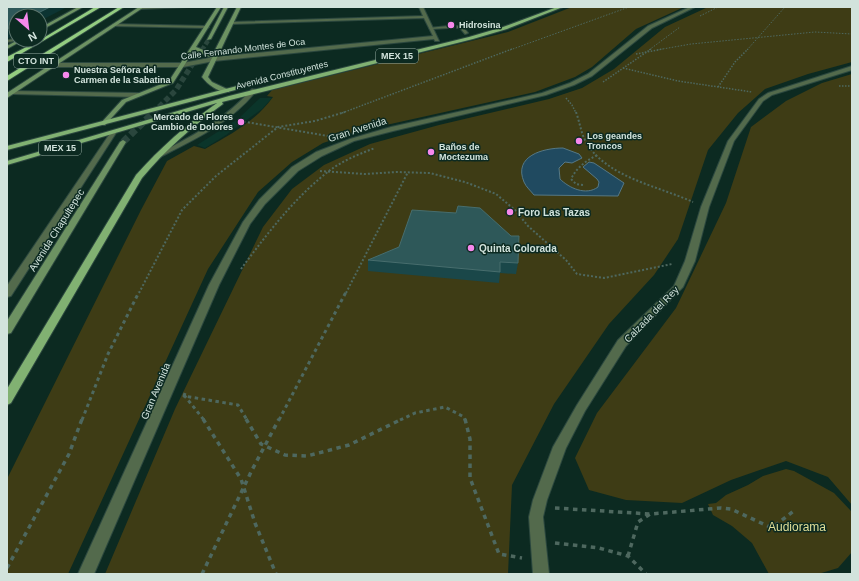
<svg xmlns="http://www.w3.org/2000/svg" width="859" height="581" viewBox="0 0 859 581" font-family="Arial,sans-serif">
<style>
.built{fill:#0b352a}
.green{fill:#3e3c15}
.water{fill:#204a60;stroke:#557885}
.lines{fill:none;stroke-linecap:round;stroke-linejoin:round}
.secondary-tunnel-far2{stroke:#2a463d;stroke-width:4.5;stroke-dasharray:4.5 2;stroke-linecap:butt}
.secondary-tunnel-far1{stroke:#2a463d;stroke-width:5.5;stroke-dasharray:5.5 3;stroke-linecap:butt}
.secondary-tunnel{stroke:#2a463d;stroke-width:7;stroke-dasharray:7 3.5;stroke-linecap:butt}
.lane-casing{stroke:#2c483f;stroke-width:2}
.street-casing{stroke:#2c483f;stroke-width:2}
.secondary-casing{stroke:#2c483f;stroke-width:2}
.primary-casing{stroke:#2c483f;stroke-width:2}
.highway-casing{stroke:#2c483f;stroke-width:2}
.path-far4{stroke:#4e685f;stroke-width:1;stroke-dasharray:1.5 1.5;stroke-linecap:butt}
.path-far3{stroke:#4e685f;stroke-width:1.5;stroke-dasharray:1.5 1.5;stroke-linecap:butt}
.path-far2{stroke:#4e685f;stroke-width:2;stroke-dasharray:2 2;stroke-linecap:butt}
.path-far1{stroke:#4e685f;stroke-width:3;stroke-dasharray:3.5 3.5;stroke-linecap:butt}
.path{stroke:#4e685f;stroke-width:3.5;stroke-dasharray:4.5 4.5;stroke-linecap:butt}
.lane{fill:#536a4c;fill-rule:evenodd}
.street{fill:#536a4c;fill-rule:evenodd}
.secondary{fill:#6d9262;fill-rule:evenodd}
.primary{fill:#81b172;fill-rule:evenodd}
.highway{fill:#93cd80;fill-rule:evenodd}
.wall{fill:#1a4749}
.shaded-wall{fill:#0c3432}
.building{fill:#2e5859;stroke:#476d6d}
.poi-dot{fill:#f788ec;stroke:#0c2a21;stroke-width:1.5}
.labels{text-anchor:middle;stroke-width:3;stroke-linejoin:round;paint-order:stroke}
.far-poi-label{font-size:9px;font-weight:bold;fill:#d2e3dc;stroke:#0c2a21;text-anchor:start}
.far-street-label{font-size:9px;fill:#d2e3dc;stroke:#0c2a21}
.shield{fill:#0c2a21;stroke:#97aca4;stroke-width:1}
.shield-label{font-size:9px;font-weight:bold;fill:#d2e3dc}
.street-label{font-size:10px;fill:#d2e3dc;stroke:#0c2a21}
.poi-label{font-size:10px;font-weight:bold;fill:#d2e3dc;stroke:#0c2a21;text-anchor:start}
.near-park-label{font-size:12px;fill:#e0de97;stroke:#0c2a21}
</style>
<rect width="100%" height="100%" fill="#0c2a21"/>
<path class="built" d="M260,98h12l-10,11 -36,26 -21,13 -8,-3 41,-26z"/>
<g class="green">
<path d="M572,7h112l-48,22 -44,38 -17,10 -40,15 -176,39 -36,12 -31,19 -34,30 -50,77 -140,305h-61v-95l134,-269 26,-49 27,-15 11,3c26,-15 50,-27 68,-52l-6,-1 5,-6 236,-58z"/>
<path d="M708,7h144v55l-44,12 -43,15 -27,24 -30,37 -30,89 -24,36 -45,49 -55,80 -42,81 -4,89h-403l70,-165 88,-182 29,-38 32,-24 46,-21 69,-19 110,-26 33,-11 32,-19 51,-42z"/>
<path d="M852,74v431l-24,-28 -42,-16 -55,19 -49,23 -56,-3 -37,-10 -14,-32 22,-45 79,-105 50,-105 25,-76 35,-26 36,-18z"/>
<path d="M786,469l8,2 40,22 17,18 1,41 -14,16 -20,6h-49l-17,-31 -20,-17 -19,-11 -5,-11 8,-1 10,-8 22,-10 15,-9z"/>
</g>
<path class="water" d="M563,148l16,6 3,4 -10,5 -7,-1 -6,6 1,11c9,9 26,17 38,8l1,-5 -2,-3 -14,-12 6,-5 5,1 30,20 -6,13 -84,-1c-3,-4 -8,-8 -10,-13 -11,-26 19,-34 39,-34z"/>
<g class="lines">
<path class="secondary-tunnel-far2" d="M202,50l7,-11"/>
<path class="secondary-tunnel-far1" d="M153,113l23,-23 26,-41"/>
<path class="secondary-tunnel" d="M123,142l31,-30"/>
<defs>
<g id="lane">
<path d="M113,24l94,2 2,1 -2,1 -95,-2z"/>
<path d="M448,26l1,2 -18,1 -2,-1z"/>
<path d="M457,26h5l6,7 -3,1 -5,-6h-3z"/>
<path d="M16,39l7,1 -16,2v-2z"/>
<path d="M252,89l5,1c-26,33 -63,50 -99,68h-4v-2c36,-19 71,-36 98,-67z"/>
</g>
<g id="street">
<path d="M139,7h50l-49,2 -2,-1z"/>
<path d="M419,7h4l16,34h-4l-1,-2 -220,22 -31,6h-131l-3,-2 3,-2h131l31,-6 219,-21 -9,-18 -192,6 -2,-1 2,-1 191,-6z"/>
<path d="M690,7h5l-43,21 -60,48 -18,9 -28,10 -153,36 -39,10 -32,15 -24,15 -33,33 -15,20 -31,61 -125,289h-16l131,-289 34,-63 16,-22 33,-33 24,-15 34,-13 41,-12 151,-34 28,-10 18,-9 60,-48z"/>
<path d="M852,66v4l-80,25 -9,6 -29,40 -25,66 -14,54 -12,26 -57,59 -41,65 -19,37 -19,52 -4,17 6,57h-16l-4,-57 4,-17 20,-53 24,-42 41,-65 56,-54 11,-25 16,-54 27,-66 31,-42 9,-6z"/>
<path d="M11,91l127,2 3,2 -3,2 -125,-3 -3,-2z"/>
<path d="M111,132l5,1 -105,163 -4,1v-11z"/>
</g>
<g id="secondary">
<path d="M78,7h5l-43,24v-3z"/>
<path d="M139,7h5l-137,91v-5z"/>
<path d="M217,7h4l-25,40 17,7 24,-47h4l-33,70 4,5 17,8v2c-10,1 -21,-7 -27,-15l10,-19 -18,-8 -21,33 -47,19 -21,23h-4v-2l21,-23 47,-19z"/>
<path d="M224,7h4l-17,32 -4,1z"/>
<path d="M18,40h5l-16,9v-3z"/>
<path d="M123,140l3,2 -115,191 -4,1v-13l113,-179z"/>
</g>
<g id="primary">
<path d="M557,7h6l-56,22 -34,10 -251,63 1,2c-30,22 -57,45 -81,74l-131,225 -4,2v-16l129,-214c24,-27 51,-51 81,-72l-210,62v-4l222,-65 240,-59 34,-10z"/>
<path d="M237,86l2,1v2l-232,61v-4z"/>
</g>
<g id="highway">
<path d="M95,7h6l-94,55v-5l33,-17z"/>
<path d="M119,7h5l-117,74v-5z"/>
</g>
</defs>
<use href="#lane" class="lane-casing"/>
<use href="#street" class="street-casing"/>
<use href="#secondary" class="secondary-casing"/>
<use href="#primary" class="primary-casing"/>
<use href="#highway" class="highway-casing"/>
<g class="path-far4">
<path d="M700,16l18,-9"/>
<path d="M510,50l119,-43"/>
<path d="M649,50l31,-23"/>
<path d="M657,50l34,-6 124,-12 37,2"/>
<path d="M747,50l38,-43"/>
</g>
<g class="path-far3">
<path d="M636,54l27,-5"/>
<path d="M623,68l55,13 74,11"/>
<path d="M603,82l48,-33"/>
<path d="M839,86h13"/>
<path d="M718,87l17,-25 13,-13"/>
<path d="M566,98l6,7 4,8"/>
<path d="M342,113l170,-64"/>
</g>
<g class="path-far2">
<path d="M576,112c4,11 5,22 11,32 22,34 71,42 106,58"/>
<path d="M240,121l88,15"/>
<path d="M320,171l45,3 31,-2 34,1 35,9 31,12 19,16 13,16 38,34 11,14 27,4 68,-14"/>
<path d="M583,185l-7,-1 -5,-5c6,-12 15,-18 26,-24"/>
<path d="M241,269c26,-35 53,-71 88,-98 13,-10 30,-17 46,-23"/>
<path d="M139,293l43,-83 34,-34 62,-49 37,-6 30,-9"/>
<path d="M346,293l62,-121"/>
</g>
<g class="path-far1">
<path d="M185,393l-1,3 54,9 9,15"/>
<path d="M184,395l20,25"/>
<path d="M82,420l26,-66 31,-62"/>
<path d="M279,420l67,-128"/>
<path d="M400,420l15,-7 30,-6 19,10 1,3"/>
</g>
<g class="path">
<path d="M203,419l38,60 14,44 21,51"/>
<path d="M246,419l15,25 24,11 22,1 42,-11 53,-26"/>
<path d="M465,419l5,20v39l29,76 23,4"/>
<path d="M555,508l95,6"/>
<path d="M555,543l44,5 29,8 18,18"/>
<path d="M628,556l10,-34 12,-8 71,-6 10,1 41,19 24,-19"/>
<path d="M7,568l62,-114 13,-35"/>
<path d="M202,574l50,-104 27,-51"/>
</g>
<use href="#lane" class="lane"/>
<use href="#street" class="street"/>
<use href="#secondary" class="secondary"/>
<use href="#primary" class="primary"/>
<use href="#highway" class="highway"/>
</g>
<path class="wall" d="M399,247l119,16 -2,11 -16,-1 -1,10 -131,-12v-11z"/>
<g class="shaded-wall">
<path d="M50,7h17l-27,14v-5h-8z"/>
<path d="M16,24v10l-9,5v-10z"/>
</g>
<g class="building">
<path d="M7,7h43l-18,9h-16v8l-9,5z"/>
<path d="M458,206l22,2 31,28h8l-1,27 -18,-1v10l-132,-12 31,-13 13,-37 44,3z"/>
</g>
<g class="poi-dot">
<circle cx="451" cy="25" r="4"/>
<circle cx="66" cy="75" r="4"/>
<circle cx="241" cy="122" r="4"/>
<circle cx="579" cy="141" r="4"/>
<circle cx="431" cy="152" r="4"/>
<circle cx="510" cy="212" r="4"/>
<circle cx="471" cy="248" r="4"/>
</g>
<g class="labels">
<g class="far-poi-label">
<text x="459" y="28">Hidrosina</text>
<text x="74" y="73">Nuestra Señora del<tspan x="74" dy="10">Carmen de la Sabatina</tspan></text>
<text x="233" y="120" text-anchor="end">Mercado de Flores<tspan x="233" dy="10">Cambio de Dolores</tspan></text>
<text x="587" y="139">Los geandes<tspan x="587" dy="10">Troncos</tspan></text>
<text x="439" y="150">Baños de<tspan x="439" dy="10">Moctezuma</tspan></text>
</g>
<g class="far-street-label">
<text transform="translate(243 49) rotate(-7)" y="3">Calle Fernando Montes de Oca</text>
<text transform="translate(282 75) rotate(-14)" y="3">Avenida Constituyentes</text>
</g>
<g class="shield">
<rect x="376" y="49" width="42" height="14" rx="3"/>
<rect x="14" y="54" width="44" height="14" rx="3"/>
<rect x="39" y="141" width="42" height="14" rx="3"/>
</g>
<g class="shield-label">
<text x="397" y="59">MEX 15</text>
<text x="36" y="64">CTO INT</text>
<text x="60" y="151">MEX 15</text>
</g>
<g class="street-label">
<text transform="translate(357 129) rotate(-18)" y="4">Gran Avenida</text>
<text transform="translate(56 230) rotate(-58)" y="4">Avenida Chapultepec</text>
<text transform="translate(651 314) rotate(-46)" y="4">Calzada del Rey</text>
<text transform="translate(155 391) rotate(-67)" y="4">Gran Avenida</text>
</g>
<g class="poi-label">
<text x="518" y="216">Foro Las Tazas</text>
<text x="479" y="252">Quinta Colorada</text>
</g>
<g class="near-park-label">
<text x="797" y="531">Audiorama</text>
</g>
</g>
<rect width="859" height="581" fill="none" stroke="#d2e3dc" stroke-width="16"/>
<g transform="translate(28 28) rotate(152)"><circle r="19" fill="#0c2a21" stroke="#5b746c"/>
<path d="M0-3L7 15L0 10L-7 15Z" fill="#f788ec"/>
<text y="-6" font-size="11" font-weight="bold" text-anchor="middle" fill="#d2e3dc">N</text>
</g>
</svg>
